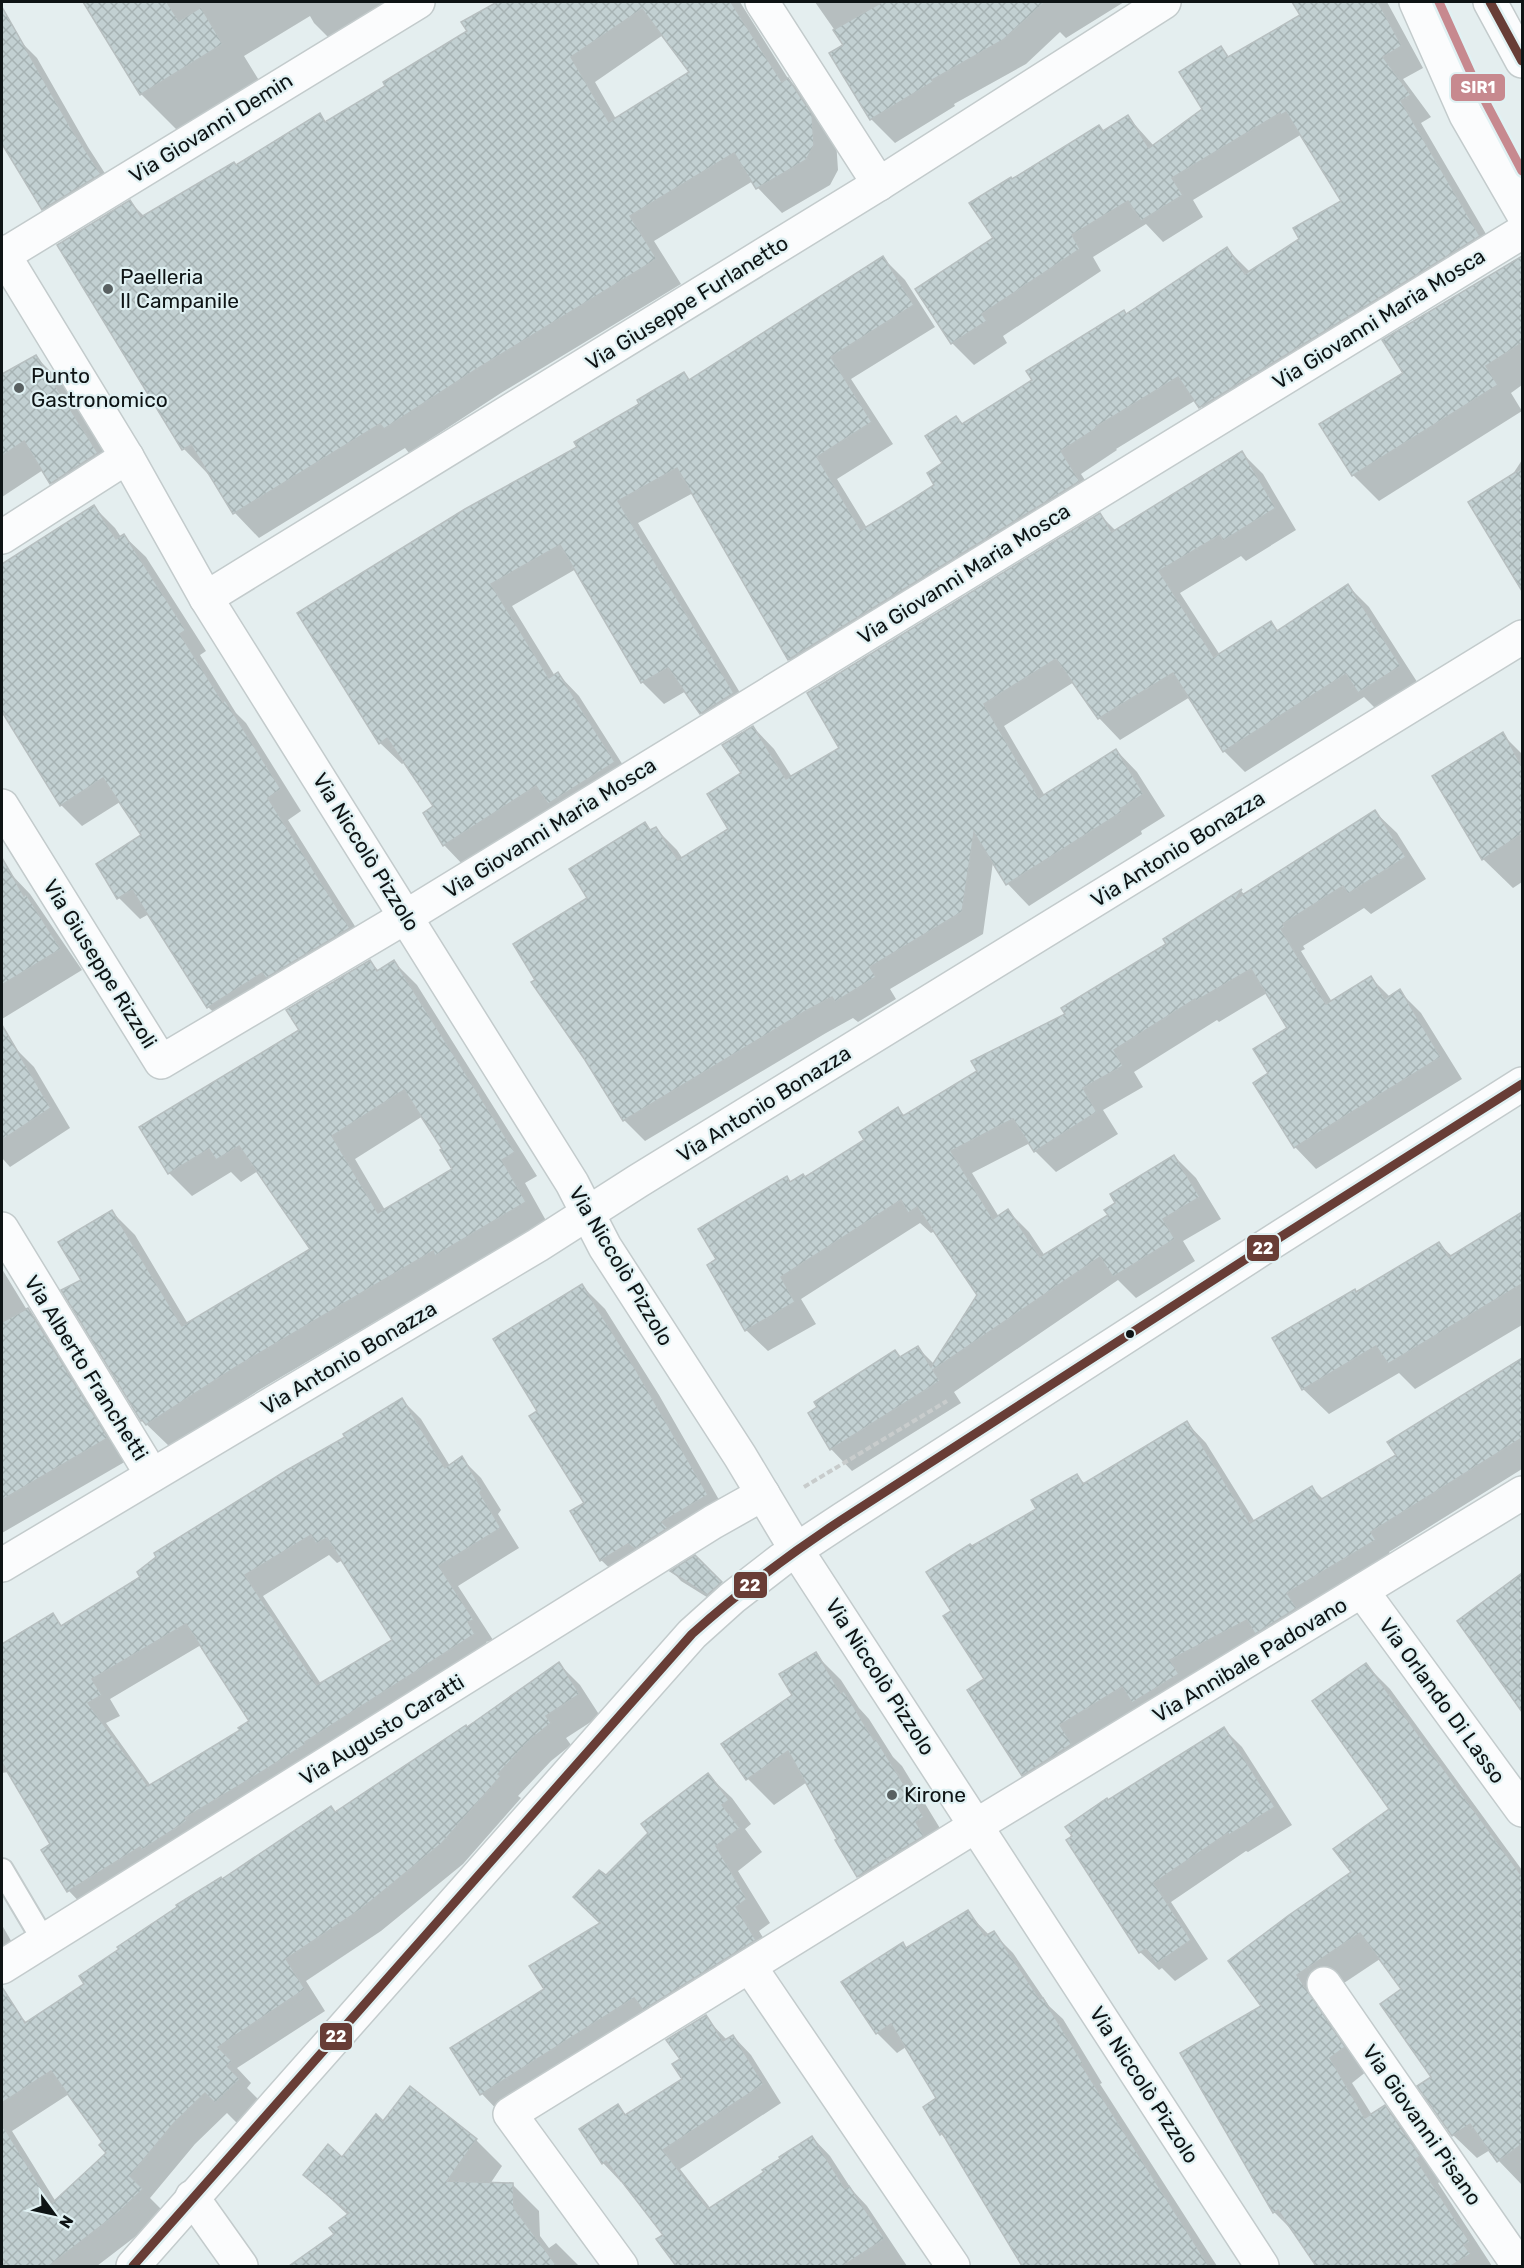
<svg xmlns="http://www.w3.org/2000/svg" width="1524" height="2268" viewBox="0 0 1524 2268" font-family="Rubik,sans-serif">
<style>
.shadow{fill:#0003;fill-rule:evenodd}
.building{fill:url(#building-cross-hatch);stroke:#b7bfc0;stroke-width:1.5;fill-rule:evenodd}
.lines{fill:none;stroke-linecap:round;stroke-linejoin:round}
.lane-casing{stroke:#c3cbcc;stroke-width:26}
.street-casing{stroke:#c3cbcc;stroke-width:36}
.secondary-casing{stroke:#c3cbcc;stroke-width:36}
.path{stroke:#c8cccc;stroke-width:4;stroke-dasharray:6 3;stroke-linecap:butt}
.lane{stroke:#fbfcfd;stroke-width:22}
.street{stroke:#fbfcfd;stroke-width:33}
.secondary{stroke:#fbfcfd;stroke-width:33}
.bus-1-casing{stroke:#e0f1f3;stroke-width:14}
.bus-1{stroke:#683d36;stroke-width:9}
.tram-1-casing{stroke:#e0f1f3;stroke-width:14}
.tram-1{stroke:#c7898f;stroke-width:9}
.poi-dot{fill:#596061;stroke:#e0f1f3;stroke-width:2}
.bus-dot{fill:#0e1415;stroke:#e0f1f3;stroke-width:2}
.labels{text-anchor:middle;stroke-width:4.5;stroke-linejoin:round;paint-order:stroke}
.street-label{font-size:21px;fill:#0e1415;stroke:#e0f1f3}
.poi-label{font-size:21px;fill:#0e1415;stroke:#e0f1f3;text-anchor:start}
.line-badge{stroke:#e0f1f3;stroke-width:2}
.badge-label{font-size:16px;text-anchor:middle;font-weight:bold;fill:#fff}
</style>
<defs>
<pattern id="building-cross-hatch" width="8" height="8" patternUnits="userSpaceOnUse" patternTransform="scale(1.5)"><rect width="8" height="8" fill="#c2d0d2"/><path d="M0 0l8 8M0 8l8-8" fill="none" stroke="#a6b2b3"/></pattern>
</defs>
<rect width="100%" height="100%" fill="#e4eeef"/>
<g class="shadow">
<path d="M84,2h334l-66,59 -38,-38 -4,-7 -66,40 16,26 -81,50 -38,-38z"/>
<path d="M502,2h238l49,78 24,24 23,36 2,30 -8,15 -48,28 -24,-25 -5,-7 -99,60 27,43 -180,109 -92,60 -4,-5 -146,90 -24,-25 -25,-40 -2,1 -24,-25 -54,-247 15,15 91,-50 84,-52 7,8 60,-36 82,-55 -6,-10zM663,35l28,37 -75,47 -21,-37z"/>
<path d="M815,2h309l-58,36 -6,-6 -34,32 -72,40 1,2 -60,37 -24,-24 -40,-65 14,-9z"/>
<path d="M1294,2h93l36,66 -20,11 28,38 -10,6 79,135 -278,171 -26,-29 -80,49 1,1 -36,24 19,29 -289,178 -22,-22 -96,-166 -55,30 116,193 -31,19 -22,-22 -15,-22 -22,13 -22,-22 -66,-113 -64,37 43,70 3,-2 21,22 56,88 -170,83 -21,-22 -9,-38 -30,-45 -3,2 -22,-21 199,-295 105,-74 6,6 193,-122 22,22 30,47 -84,52 42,65 -56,35 30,49 69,-43 8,-21 12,-46 8,7 70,-44 93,-66 100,-66 23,23 51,-33 42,-38 -41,-67 -109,66 10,17 -40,25 -17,-18 -53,33 8,14 -98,65 4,7 -33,22 -22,-22 -35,-54 78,-50 18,-58 91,-49 24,-15 26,29 50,-36 17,-62 9,10 72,-43z"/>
<path d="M20,41l17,17 51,89 29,45 -56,34 -17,-17 -42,-70v-87z"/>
<path d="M1513,264l9,10v111l-11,8 11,18 -143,90 -26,-26 52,-101z"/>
<path d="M36,357l25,25 61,97 -45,29 -25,-25 -9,-13 -41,27v-121z"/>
<path d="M1242,453l21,21 33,56 -50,31 -5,-5 -61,37 40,62 50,-32 9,8 69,-45 21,21 52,81 -40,26 -17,-17 -119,75 -21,-21 -34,-54 -70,43 -21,-22 -25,-36 -70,44 41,70 71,-46 21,22 28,44 -24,15 1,3 -113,72 -21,-22 -15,-22 -10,72 -93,55 6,10 -38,23 -5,-4 -27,15 -181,108 -21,-21 -35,-222 56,-74 7,7 4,-2 21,21 6,9 47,-29 23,-103 21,22 18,28 49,-29 259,-233 16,16z"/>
<path d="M1522,460v124l-7,-8 -4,-99z"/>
<path d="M94,507l21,21 6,9 3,-1 22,21 60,94 -6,4 36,58 10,10 55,88 -13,9 82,130 -140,78 -22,-21 -59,-93 -9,5 -21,-21 24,-62 -23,-34 -38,24 -21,-21 -59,-97v-142z"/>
<path d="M1502,734l20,20v128l-9,6 -30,-29z"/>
<path d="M1375,812l22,21 29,46 -55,35 -7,-6 -61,38 2,3 -4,2 31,51 39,-24 19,19 9,-6 22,22 41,66 -146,90 -21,-22 -25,-73 19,-45 -22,-36 -48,29 -2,-2 -83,52 9,15 -40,23 15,24 -62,38 -21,-21 -5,-8 -58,30 27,44 9,-6 21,21 16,24 65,-41 64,-59 22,22 25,41 -38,22 12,20 -59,37 -18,-18 -164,112 7,11 -109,68 -21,-22 70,-91 17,-10 17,17 44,-70 -44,-64 -4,2 -11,-10 -119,76 15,25 -48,27 -22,-21 -28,-70 69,-82 5,5 14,-5 60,-37 32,-32 7,7 162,-101 101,-70 -3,-5 76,-49 4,4z"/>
<path d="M2,863l5,10 2,-1 21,22 52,76 -80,49z"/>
<path d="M370,962l9,9 15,-9 23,23 120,191 -12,7 24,43 -89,52 -4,-4 -46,27 -151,89 -89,57 -28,-27 -59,-140 29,-68 23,23 53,89 124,-75 -54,-78 -17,11 -10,-10 -39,24 -23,-23 132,-142zM423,1116l21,33 10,21 -69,40 -30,-51z"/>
<path d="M14,1047l20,20 36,61 -60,39 -8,-9v-104z"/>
<path d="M1522,1218v107l-107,64 -16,-16 -70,41 -26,-25 54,-96 82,-49 14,13z"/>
<path d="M2,1269l25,41 22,21 79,129 -126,73v-102l42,-23 -21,-37 -21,12z"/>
<path d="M582,1286l23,23 54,86 71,124 -105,64 -24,-23 -15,-57 -47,-91z"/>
<path d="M1522,1360v109l-133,83 5,8 -352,234 -19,-19 -37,-95 -33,-69 19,-63 66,-38 39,-34 9,9 101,-62 19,20 49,79 57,-34 12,12 74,-44 -9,-14z"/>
<path d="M402,1400l19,19 29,47 11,-8 20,20 20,32 -3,4 21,34 -61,38 35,54 -7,2 8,12 -406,257 -19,-20 -17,-46 -44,-73 -6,1v-117l55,-34 5,5 80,-50zM329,1555l8,8 6,-3 51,81 -73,43 -58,-88zM201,1645l50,76 -9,10 -91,55 -45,-63 14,-7 -10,-17z"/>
<path d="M695,1557l35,36 -12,11 -37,-23 -9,-10z"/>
<path d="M1517,1580l5,6v118l-15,-16z"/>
<path d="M815,1654l26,26 18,28 10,11 24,38 9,9 47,77 -8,5 8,14 -65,40 -26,-26 -21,-35 2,-1 -32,-58 -33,23 -26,-26z"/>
<path d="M559,1664l21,21 20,31 -34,22 5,7 -20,16 -33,35 3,2 -58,66 -82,67 -75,50 19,30 -88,57 14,15 -4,5 13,13 -23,22 -10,-10 -32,31 -45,54 13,13 -23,22 -43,33h-95v-243l15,-10 10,10 59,-39 137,-103 113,-68 132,-84zM69,2094l35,48 4,11 -52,49 -44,-71z"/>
<path d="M1366,1665l24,24 132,181v315l-23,-24 -9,-11 -13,8 -24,-23 -50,-146 -23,-30 -60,40 47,72 -15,12 20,32 13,-8 24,24 34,49 -5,3 54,83h-174l-22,-32 -22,-22 -92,-159 81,-46 90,-134 38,-63z"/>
<path d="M1224,1729l18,18 50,78 -44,27 -2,-1 -75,51 37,57 -33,22 -13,-13 -3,2 -19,-18 -31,-150z"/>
<path d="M708,1775l24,23 19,26 -6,5 17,23 -24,19 32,52 -11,8 20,33 -274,154 -23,-24 -29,-45 93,-59 56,-66 4,-47z"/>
<path d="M967,1912l22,23 4,-2 20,20 36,53 14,13 39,64 -2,1 117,182h-194l-75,-126 -7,-6 -2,-35 -33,-52 -9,6 -20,-20 25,-89 6,5z"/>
<path d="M2,1925l16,28 -16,9z"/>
<path d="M705,2017l22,23 6,-4 18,19 30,48 -101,66 31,40 55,-36 46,-36 18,19 22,34 15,16 40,60h-229l-20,-26 7,-5 -42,-55 -2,2 -18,-19 15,-57 9,10 57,-36 -2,-21z"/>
<path d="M383,2123l93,17 26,26 -12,18h22l27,27 1,25 9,12 7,-5 23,23h-266l-8,-10 31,-22 12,-19 -43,-40 37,-16z"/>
</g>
<g class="building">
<path d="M83,2h84l12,19 22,-14 22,37 -83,51z"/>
<path d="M497,2h234l51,80 6,-4 24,36 2,31 -8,15 -50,29 -22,-36 -104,63 27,43 -180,110 -93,60 -4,-5 -147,90 -42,-69 -9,5 -125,-205 73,-45 11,17 93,-55 2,3 84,-52 5,9 60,-36 -2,-4 84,-51 -6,-9zM642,9l47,63 -80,50 -38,-65z"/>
<path d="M882,2h163l-42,38 -71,40 1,2 -63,38 -41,-67 14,-8 -10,-15z"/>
<path d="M1292,2h86l24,44 -19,11 28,38 -10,6 79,135 -281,172 -21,-31 -82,50 1,1 -36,23 19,30 -292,179 -111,-192 -59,33 116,192 -34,21 -32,-46 -27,15 -81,-138 -69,39 58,94 9,-6 57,90 -67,42 -12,-18 -93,60 -20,-33 10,-7 -46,-68 -8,6 -82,-131 168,-104 112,-62 -3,-5 65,-38 -2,-4 47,-28 5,8 194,-124 31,49 -83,52 41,65 -55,35 44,73 39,-23 34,-22 -7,-12 15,-10 -17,-27 31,-20 6,8 70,-44 -6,-9 98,-61 2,4 101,-67 18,27 54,-35 -6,-11 48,-27 -55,-89 -5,3 -1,-2 -108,65 11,17 -42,26 -13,-20 -56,34 8,14 -98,65 5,7 -36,23 -36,-55 78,-51 -24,-35 42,-26 1,2 87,-54 4,6 25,-16 21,33 53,-39 -23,-37 42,-26 7,11 72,-42z"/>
<path d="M2,7l69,121 30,46 -59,36 -40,-66z"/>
<path d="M1522,256v87l-36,23 12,19 -146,91 -33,-52 84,-51 -21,-33z"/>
<path d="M36,355l62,98 -48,31 -26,-43 -22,15v-82z"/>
<path d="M1242,451l34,57 -53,33 -3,-6 -61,36 55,86 57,-36 6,10 71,-47 53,82 -43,27 -12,-19 -123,78 -50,-79 -75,46 -42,-60 -72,45 55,94 77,-49 28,45 -24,15 2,3 -116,73 -32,-52 -12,79 -92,55 6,10 -41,25 -3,-5 -28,15 -181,109 -38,-61 -54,-78 4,-2 -22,-36 74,-46 -18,-29 76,-47 5,8 6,-3 22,33 50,-31 -21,-35 34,-21 -19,-28 31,-19 33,53 53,-31 -32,-55 293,-180 12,19z"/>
<path d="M1522,468v123l-54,-89z"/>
<path d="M94,505l22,34 8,-5 62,96 -6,4 43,68 2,-2 56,89 -13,9 82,130 -84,50 -4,-5 -55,35 -75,-118 -15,9 -21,-35 45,-29 -38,-57 -43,28 -58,-94v-148z"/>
<path d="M1503,732l19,34v68l-40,26 -50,-84z"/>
<path d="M1375,810l31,47 -58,37 -5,-8 -60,38 2,3 -4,2 45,75 45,-28 14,23 15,-10 41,68 -147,91 -41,-65 15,-10 -15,-24 34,-21 -36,-59 -55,32 -1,-2 -81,51 9,16 -40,22 14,24 -63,40 -21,-33 -62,32 42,68 15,-10 32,48 68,-42 -4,-5 11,-7 -5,-9 64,-39 26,42 -37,22 12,20 -62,38 -13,-20 -167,113 7,11 -110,69 -22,-37 9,-6 -3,-5 81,-52 5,7 18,-11 13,21 46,-72 -60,-88 -9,6 -7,-13 -120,77 14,25 -50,29 -38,-66 9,-6 -18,-30 89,-53 3,6 13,-8 2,3 59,-37 -5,-8 39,-25 5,9 74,-45 -6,-10 94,-47 -4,-6 105,-64 -3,-5 79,-50 -6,10z"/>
<path d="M2,858l22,38 2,-2 35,55 -59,36z"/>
<path d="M370,960l7,11 17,-11 121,192 -13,8 24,42 -91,54 -2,-5 -46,27 -151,89 -90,58 -4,-5 -1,1 -80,-131 20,-10 -23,-38 54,-32 70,116 128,-77 -71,-103 -23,14 -7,-11 -41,25 -29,-47 160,-97 -13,-20zM404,1090l38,59 -2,1 12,19 -74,44 -46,-77z"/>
<path d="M2,1025l49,83 -49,32z"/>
<path d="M1522,1212v72l-134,80 -12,-18 -74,44 -30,-52 83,-49 1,3 83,-50 10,15z"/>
<path d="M582,1284l54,86 72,125 -46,27 6,6 -33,21 -7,-5 -28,17 -30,-50 14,-8 -55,-87 8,-5 -44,-72z"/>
<path d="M28,1308l80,130 -106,62v-178z"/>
<path d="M1522,1358v80l-151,94 5,8 -89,53 10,15 -42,26 -8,-14 -77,40 9,14 -47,29 -10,-16 -62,38 12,19 -50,32 -55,-86 17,-11 -41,-63 8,-5 -25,-39 44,-28 2,2 64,-37 -5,-9 46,-26 6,10 104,-63 63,102 62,-37 8,14 76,-45 -9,-13z"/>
<path d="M402,1398l43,70 17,-12 20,33 -2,4 21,35 -62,38 35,54 -6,2 7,12 -170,108 1,2 -41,26 -80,48 2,3 -45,29 -2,-3 -73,45 -26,-42 9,-6 -48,-81v-119l51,-31 8,13 79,-49 -3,-5 19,-15 -2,-4 133,-83 58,-33 -2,-3zM311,1535l5,9 11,-6 65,102 -75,45 -72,-110zM186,1624l63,97 -11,7 2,2 -92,56 -60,-83 14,-8 -10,-16z"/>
<path d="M695,1555l27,27 -15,13 -37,-24z"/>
<path d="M1522,1573v139l-65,-91z"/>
<path d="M816,1652l25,41 3,-2 30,49 2,-1 48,78 -8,5 8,14 -67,41 -22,-37 2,-1 -49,-88 -42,29 -25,-36 71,-49 -13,-21z"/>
<path d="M559,1662l21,32 -34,22 5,7 -21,17 -32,34 3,2 -59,67 -82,67 -74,49 19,30 -87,58 14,14 -5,5 13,13 -25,24 -10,-10 -31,30 -44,53 13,13 -24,23 -70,54h-47v-142l49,80 55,-51 -7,-8 3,-3 -51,-71 -49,32v-116l23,36 59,-39 -5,-8 40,-27 -2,-2 60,-40 -1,-2 45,-28 1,2 109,-73 4,6 131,-87 1,2z"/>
<path d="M1366,1663l156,213v268l-25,18 -27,-38 -18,12 -35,-50 14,-9 -51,-73 21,-15 -41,-56 -63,42 48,72 -15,11 35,60 20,-13 35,51 -4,3 54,83 -6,3 7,9 -20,12h-135l-38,-56 -5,3 -93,-160 81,-47 -33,-45 61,-46 62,-43 -18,-23 56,-40 -77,-108z"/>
<path d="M1224,1727l51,80 -46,28 -1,-2 -74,50 37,57 -35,24 -10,-15 -7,4 -73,-113 6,-4 -7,-9 42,-29 1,2z"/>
<path d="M708,1773l21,27 -7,5 18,23 -24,18 31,53 -11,8 20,33 -113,70 -9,-12 -154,97 -30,-47 94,-59 -15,-23 71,-43 -27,-26 26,-27 7,5 42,-42 -7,-9z"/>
<path d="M968,1910l17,26 9,-5 46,68 3,-1 40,65 -2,1 128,202h-187l-80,-133 -2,2 -17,-28 13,-9 -45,-74 -15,10 -35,-52 62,-40 3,6z"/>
<path d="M706,2015l17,26 10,-6 31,49 -101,66 45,59 56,-37 -2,-2 18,-11 -1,-2 33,-21 33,52 4,-2 36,53 -42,27h-167l-20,-27 7,-4 -57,-74 -4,3 -23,-35 39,-25 7,11 57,-36 -10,-15 8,-5 -14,-19z"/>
<path d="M410,2086l67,53 -30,42 66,2 1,25 43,58h-268l45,-32 -5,-6 20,-15 -46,-38 25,-31 14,13 34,-43 7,7z"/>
</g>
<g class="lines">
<defs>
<path id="lane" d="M2,1870l42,71"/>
<g id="street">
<path d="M762,2l117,182"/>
<path d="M2,252l125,205 79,141 366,585 33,64 135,209 57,95 465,715"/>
<path d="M4,255l414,-253"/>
<path d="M2,537l125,-80"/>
<path d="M206,598l673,-414 285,-182"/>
<path d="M2,806l159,256 246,-146 1115,-684"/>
<path d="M2,1229l150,246"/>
<path d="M2,1565l536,-320 100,-64 884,-544"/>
<path d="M1362,1591l160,219"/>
<path d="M2,1967l711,-445 50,-28"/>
<path d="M750,1967l203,299"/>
<path d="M1324,1984l195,282"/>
<path d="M192,2197l49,69"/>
<path d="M621,2266l-111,-152 467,-289 545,-332"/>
</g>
<g id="secondary">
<path d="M1416,2l50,113 56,97"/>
<path d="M1490,2l32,59"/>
<path d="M133,2266l559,-632 40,-36 49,-38 62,-41 420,-271 259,-164"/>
</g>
</defs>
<use href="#lane" class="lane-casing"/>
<use href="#street" class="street-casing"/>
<use href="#secondary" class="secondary-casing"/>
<path class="path" d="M804,1487l143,-86"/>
<use href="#lane" class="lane"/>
<use href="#street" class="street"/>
<use href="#secondary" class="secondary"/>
<defs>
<g id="bus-1">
<path d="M1490,2l32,59"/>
<path d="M133,2266l559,-632c49,-44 96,-79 151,-115l420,-271 259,-164"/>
</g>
</defs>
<use href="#bus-1" class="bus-1-casing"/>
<use href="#bus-1" class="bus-1"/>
<defs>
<path id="tram-1" d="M1439,2l36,80 47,89"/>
</defs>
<use href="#tram-1" class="tram-1-casing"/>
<use href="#tram-1" class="tram-1"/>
</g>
<g class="poi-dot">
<circle cx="108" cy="289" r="6"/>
<circle cx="19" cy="388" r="6"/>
<circle cx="892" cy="1795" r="6"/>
</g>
<circle class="bus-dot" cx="1130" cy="1334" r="5"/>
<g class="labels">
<g class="street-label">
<text transform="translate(211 128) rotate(-32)" y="7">Via Giovanni Demin</text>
<text transform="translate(687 303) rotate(-32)" y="7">Via Giuseppe Furlanetto</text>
<text transform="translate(1379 319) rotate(-32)" y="7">Via Giovanni Maria Mosca</text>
<text transform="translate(964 574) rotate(-32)" y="7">Via Giovanni Maria Mosca</text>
<text transform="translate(550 828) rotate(-32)" y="7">Via Giovanni Maria Mosca</text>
<text transform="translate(1178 849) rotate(-32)" y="7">Via Antonio Bonazza</text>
<text transform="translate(366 852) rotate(58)" y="7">Via Niccolò Pizzolo</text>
<text transform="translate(100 964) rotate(58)" y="7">Via Giuseppe Rizzoli</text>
<text transform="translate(764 1104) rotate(-32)" y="7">Via Antonio Bonazza</text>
<text transform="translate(621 1266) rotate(59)" y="7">Via Niccolò Pizzolo</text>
<text transform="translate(349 1358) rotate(-31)" y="7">Via Antonio Bonazza</text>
<text transform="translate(86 1368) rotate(58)" y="7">Via Alberto Franchetti</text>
<text transform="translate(1250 1660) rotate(-31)" y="7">Via Annibale Padovano</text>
<text transform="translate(880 1677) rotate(57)" y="7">Via Niccolò Pizzolo</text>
<text transform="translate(1442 1701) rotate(54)" y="7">Via Orlando Di Lasso</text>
<text transform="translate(382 1730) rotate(-32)" y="7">Via Augusto Caratti</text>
<text transform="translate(1144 2085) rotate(57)" y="7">Via Niccolò Pizzolo</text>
<text transform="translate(1422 2125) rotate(55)" y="7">Via Giovanni Pisano</text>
</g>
<g class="poi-label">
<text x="120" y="284">Paelleria<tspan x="120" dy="24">Il Campanile</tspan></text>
<text x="31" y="383">Punto<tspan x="31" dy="24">Gastronomico</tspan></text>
<text x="904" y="1802">Kirone</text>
</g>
</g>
<g class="line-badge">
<rect x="1450" y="73" width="56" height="29" rx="6" fill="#c7898f"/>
<rect x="1246" y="1234" width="34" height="28" rx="6" fill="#683d36"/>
<rect x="733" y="1571" width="35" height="28" rx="6" fill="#683d36"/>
<rect x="319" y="2022" width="34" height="29" rx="6" fill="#683d36"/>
</g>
<g class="badge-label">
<text x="1478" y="93">SIR1</text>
<text x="1263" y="1254">22</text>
<text x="750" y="1591">22</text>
<text x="336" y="2042">22</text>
</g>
<rect width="1524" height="2268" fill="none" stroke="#0e1415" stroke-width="6"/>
<g transform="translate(54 2214) rotate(123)" stroke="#e0f1f3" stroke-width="4.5" paint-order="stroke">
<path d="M0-4.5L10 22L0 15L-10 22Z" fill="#0e1415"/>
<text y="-9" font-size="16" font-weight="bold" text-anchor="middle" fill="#0e1415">N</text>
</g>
</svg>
